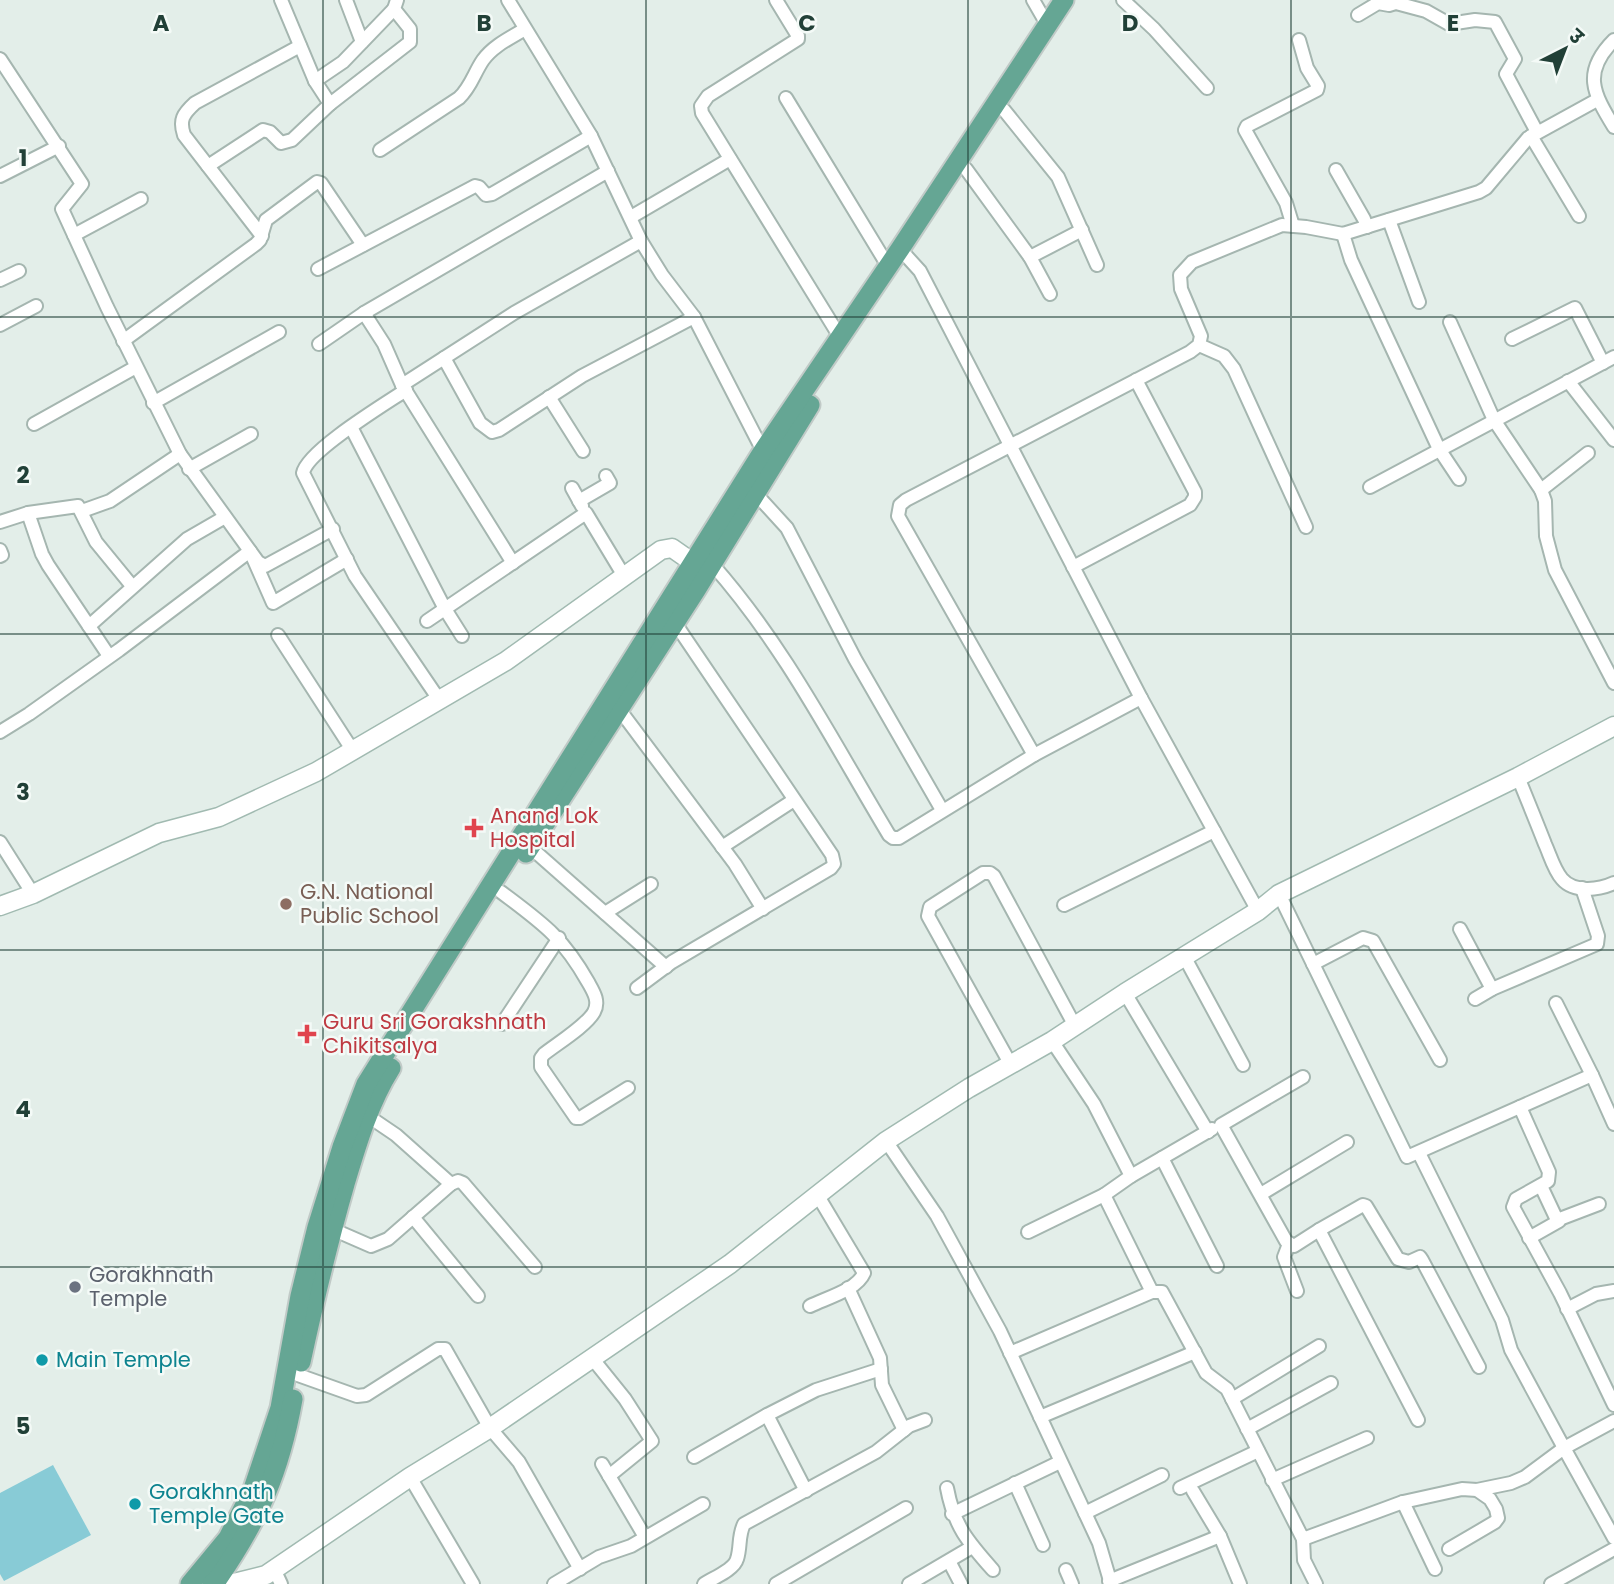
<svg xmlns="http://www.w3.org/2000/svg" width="1614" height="1584" viewBox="0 0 1614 1584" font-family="Poppins,'Noto Sans Devanagari',sans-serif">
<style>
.water{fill:#88cbd6}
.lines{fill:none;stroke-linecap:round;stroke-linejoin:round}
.street-casing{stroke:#a5b6b0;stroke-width:16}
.secondary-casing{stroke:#a1bab1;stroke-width:21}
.primary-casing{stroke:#c1cac7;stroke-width:23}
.street{stroke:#fff;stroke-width:12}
.secondary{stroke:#fff;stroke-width:18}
.primary{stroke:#65a694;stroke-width:19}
.grid{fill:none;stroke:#214037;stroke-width:2;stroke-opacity:0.55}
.health-dot{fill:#e0444e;stroke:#f4faf7;stroke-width:2.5}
.education-dot{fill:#8d6e63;stroke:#f4faf7;stroke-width:2.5}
.worship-dot{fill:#6b7280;stroke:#f4faf7;stroke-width:2.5}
.culture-dot{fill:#0f9aa8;stroke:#f4faf7;stroke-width:2.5}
.labels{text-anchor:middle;stroke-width:5;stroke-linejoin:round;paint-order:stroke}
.health-label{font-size:21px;fill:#be3a42;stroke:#f4faf7;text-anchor:start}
.education-label{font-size:21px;fill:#785e54;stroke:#f4faf7;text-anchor:start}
.worship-label{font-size:21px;fill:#5b616d;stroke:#f4faf7;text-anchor:start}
.culture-label{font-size:21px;fill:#0d838f;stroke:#f4faf7;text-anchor:start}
.grid-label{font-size:23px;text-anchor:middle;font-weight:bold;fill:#214037;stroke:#f4faf7;stroke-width:5;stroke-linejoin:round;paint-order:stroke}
</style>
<rect width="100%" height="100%" fill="#e3eee9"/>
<path class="water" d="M53,1465l38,70 -87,46 -4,-7v-81z"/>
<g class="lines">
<defs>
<g id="street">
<path d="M281,0l34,81 15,23"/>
<path d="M346,0l16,42"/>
<path d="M508,0l83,136 50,105 21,34 32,42 69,134"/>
<path d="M776,0l22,36v3l-90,57 -7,10 1,7 138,224"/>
<path d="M1033,0l15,26"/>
<path d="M1123,0l31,29 53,59"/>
<path d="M1396,3l30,8 23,13 26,-4 20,2 20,37 -9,15 31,58"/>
<path d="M1358,15l20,-12 11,2 13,-4"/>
<path d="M1614,40c-32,32 -21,53 0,87"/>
<path d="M0,59l82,125 -20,25 45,98 73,147 78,108 7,4 68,-37"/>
<path d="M315,81l28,-19 51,-53"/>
<path d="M786,98l102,168"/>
<path d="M1004,110l54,67 39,88"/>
<path d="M1531,136l48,80"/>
<path d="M380,150l79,-52c12,-11 15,-25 24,-38 10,-14 27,-22 42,-31"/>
<path d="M208,166l55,-36 7,2 11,11 11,-3 38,-36 80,-62v-13l-16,-20 3,-9"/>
<path d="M966,169l64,88 20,37"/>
<path d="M1336,170l28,49 3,8"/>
<path d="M0,176l59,-30"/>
<path d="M631,217l99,-58"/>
<path d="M1389,220l30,82"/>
<path d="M1293,226l-7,-23 -41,-73 2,-4 70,-36 1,-4 -11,-18 -8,-28"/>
<path d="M1343,234l8,26 88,189 20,30"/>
<path d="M74,235l67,-36"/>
<path d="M262,236l-78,-101c-5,-15 -1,-21 11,-32l105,-57"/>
<path d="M900,249l20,22 221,427 117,213"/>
<path d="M1030,257l52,-27"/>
<path d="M318,269l157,-83 4,1 7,8 6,-1 99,-58"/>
<path d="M0,280l19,-9"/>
<path d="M364,313l244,-142"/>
<path d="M1450,322l44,98 47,70 4,11 1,35 9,34 59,113"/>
<path d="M0,325l36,-19"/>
<path d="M1512,339l63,-31 28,55"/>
<path d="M123,341l133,-97 4,-4 6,-20 51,-38 4,1 42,62"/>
<path d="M319,344l45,-31 20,31 18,41 111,178"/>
<path d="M1199,345l25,11 10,13 72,158"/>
<path d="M444,358l36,65 12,9 7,-2 83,-54 112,-59"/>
<path d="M1568,381l46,59"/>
<path d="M402,385l112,-72 127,-72"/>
<path d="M406,390c-21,14 -99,61 -103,83l52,103 85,125"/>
<path d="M549,397l34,54"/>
<path d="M153,403l126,-71"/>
<path d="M34,424l102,-57"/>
<path d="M351,427l94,182 17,27"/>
<path d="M189,469l62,-35"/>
<path d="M1370,487l244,-130"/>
<path d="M572,488l10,18"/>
<path d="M1541,490l47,-37"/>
<path d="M755,493l32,35 68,131 87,151"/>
<path d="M579,501l31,-18 -4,-7"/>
<path d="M82,511l28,-10 70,-47"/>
<path d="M28,513l14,41 6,11 61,91"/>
<path d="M0,522l28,-9 50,-7 18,36 36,44"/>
<path d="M0,550l2,5 -2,1"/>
<path d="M712,564c72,81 121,178 177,271l4,3h6l135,-83 107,-57"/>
<path d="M1073,567l117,-62 5,-8v-5l-59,-112"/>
<path d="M427,621l159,-108 38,63"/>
<path d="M89,626l98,-87 38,-22"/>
<path d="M278,635l75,116"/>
<path d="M619,709l116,155 28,45"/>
<path d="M0,732l29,-18 90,-64 131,-99 23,52 74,-44"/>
<path d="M1034,755l-136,-239 2,-11 6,-5 284,-148 9,-7 2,-9 -20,-47 -1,-14 12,-13 90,-37 24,2 37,7 136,-42 7,-4 42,-50 69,-38"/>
<path d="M1518,777c9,22 18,44 27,67 5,11 9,26 17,35 12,14 37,11 52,4"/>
<path d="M0,842l33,52"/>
<path d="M530,847l136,120"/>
<path d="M722,847l72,-47"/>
<path d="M501,892c41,31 61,44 87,90 5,9 12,19 6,30 -8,14 -36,31 -50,42l-3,4v9l35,51h4l48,-30"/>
<path d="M1279,894l128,263 185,-82 22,49"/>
<path d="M1064,905l150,-74"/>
<path d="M605,913l46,-29"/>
<path d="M1460,929l32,60"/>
<path d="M1184,956l59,109"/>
<path d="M1313,964l50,-26 10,3 67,119"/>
<path d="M637,988l35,-26 159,-94 3,-4 -2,-9 -157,-232"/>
<path d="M1125,993l83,139"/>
<path d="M1475,999l17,-10 105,-45 1,-8 -16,-48"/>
<path d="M1556,1003l36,72"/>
<path d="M502,1024l57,-86"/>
<path d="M1011,1065l-83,-149 2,-9 53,-34h7l4,3 81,150"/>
<path d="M1303,1077l-82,48 65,116 8,5 25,-16"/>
<path d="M1520,1107l29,65 -1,9 -32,18 -3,8 47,86 54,112"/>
<path d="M368,1116l28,19 55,49"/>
<path d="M886,1141l51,75 63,115 99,212 12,41"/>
<path d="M1419,1153l83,167 9,30 53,98 50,-27"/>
<path d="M1162,1158l55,108"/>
<path d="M1131,1176l81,-47"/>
<path d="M1541,1186l16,34 42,-16"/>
<path d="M1261,1194l86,-52"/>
<path d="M413,1217l65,79"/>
<path d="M332,1229l39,17 17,-7 63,-55 7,-3 5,2 72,84"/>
<path d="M1028,1232l76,-37"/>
<path d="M1529,1238l30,-17"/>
<path d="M1289,1244l-5,13 13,34"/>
<path d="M848,1288l32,70 2,27 22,45"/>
<path d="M1152,1292h10l44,81 21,16 76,150 100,-37 59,-13 15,1 13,9 6,10 2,9 -3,4 -46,27"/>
<path d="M810,1306c16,-8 47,-16 54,-33l-46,-77"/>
<path d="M1567,1309l29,-15 18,-3"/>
<path d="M1010,1353l142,-61 -48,-97 27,-19 -37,-72 -42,-63"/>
<path d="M592,1358l33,41 27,42 -43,35"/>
<path d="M298,1375l59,21 9,-1 72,-46h7l45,79 29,34 61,107"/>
<path d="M1232,1399l87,-53"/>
<path d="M767,1415l39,76"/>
<path d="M1040,1417l155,-65"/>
<path d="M1418,1420l-99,-190 44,-25 3,1 32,53 11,3 11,-5 2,3 57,107"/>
<path d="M1247,1429l84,-46"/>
<path d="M694,1457l73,-42 49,-25 65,-21"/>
<path d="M602,1464l43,73"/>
<path d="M410,1477l63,107"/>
<path d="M1272,1480l95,-42"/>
<path d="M1015,1483l28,62"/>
<path d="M947,1488c7,38 21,54 46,82"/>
<path d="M1180,1488l78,-37"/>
<path d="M1477,1490l34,-7 14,-6 39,-29 50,90"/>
<path d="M1193,1491l27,45"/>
<path d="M1403,1502l32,67"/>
<path d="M1085,1513l77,-38"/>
<path d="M952,1514l108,-52"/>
<path d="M1303,1539l1,21 12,24"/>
<path d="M949,1561l12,23"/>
<path d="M274,1569l7,15"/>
<path d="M1066,1570l6,14"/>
<path d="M1109,1581l111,-45 20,48"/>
<path d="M554,1584l45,-27 32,-11 72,-42"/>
<path d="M704,1584c9,-6 30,-14 33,-25 4,-12 1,-23 7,-35l132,-72 33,-26 16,-6"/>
<path d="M776,1584l130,-76"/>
<path d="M909,1584l63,-37"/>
<path d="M1551,1584l63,-35"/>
</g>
<g id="secondary">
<path d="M0,906l33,-12 126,-61 60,-16 97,-45 190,-111 155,-111 11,-2 20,14"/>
<path d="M207,1570l10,10 13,4 36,-9 144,-98 80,-49 240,-164 156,-123 83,-53 83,-47 73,-48 133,-82 21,-17 239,-117 96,-51"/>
</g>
<g id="primary">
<path d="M526,853l170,-263 114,-185"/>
<path d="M301,1362c13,-60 27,-119 44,-178 12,-40 24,-81 46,-116"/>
<path d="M190,1584l38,-46 25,-49 27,-81 20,-112 17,-69 25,-80 24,-63 397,-633 137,-202 164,-249"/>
<path d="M212,1584l5,-4c42,-61 63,-108 76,-181"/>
</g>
</defs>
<use href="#street" class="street-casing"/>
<use href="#secondary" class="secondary-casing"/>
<use href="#primary" class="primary-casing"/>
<use href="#street" class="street"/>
<use href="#secondary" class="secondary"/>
<use href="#primary" class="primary"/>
</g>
<path class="grid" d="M323,0v1584M646,0v1584M968,0v1584M1291,0v1584M0,317h1614M0,634h1614M0,950h1614M0,1267h1614"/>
<g class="health-dot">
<path d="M470.5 817.5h7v7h7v7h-7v7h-7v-7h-7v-7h7z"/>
<path d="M303.5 1023.5h7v7h7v7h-7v7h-7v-7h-7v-7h7z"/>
</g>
<circle class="education-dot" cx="286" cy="904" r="7"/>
<circle class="worship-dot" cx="75" cy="1287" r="7"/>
<g class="culture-dot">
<circle cx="42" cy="1360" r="7"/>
<circle cx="135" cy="1504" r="7"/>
</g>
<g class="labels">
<g class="health-label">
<text x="490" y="823">Anand Lok<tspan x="490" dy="24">Hospital</tspan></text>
<text x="323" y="1029">Guru Sri Gorakshnath<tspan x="323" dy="24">Chikitsalya</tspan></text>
</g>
<g class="education-label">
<text x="300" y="899">G.N. National<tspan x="300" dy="24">Public School</tspan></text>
</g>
<g class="worship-label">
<text x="89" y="1282">Gorakhnath<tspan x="89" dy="24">Temple</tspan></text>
</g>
<g class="culture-label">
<text x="56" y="1367">Main Temple</text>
<text x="149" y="1499">Gorakhnath<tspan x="149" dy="24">Temple Gate</tspan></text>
</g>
</g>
<g class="grid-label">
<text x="161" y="31">A</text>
<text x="484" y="31">B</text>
<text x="807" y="31">C</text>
<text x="1130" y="31">D</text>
<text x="1453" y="31">E</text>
<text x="23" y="166">1</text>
<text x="23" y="483">2</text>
<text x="23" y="800">3</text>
<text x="23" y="1117">4</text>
<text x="23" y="1434">5</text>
</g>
<g transform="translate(1565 49) rotate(42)" stroke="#f4faf7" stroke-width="5" paint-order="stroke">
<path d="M0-5L12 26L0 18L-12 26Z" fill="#214037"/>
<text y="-10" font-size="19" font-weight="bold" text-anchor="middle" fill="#214037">उ</text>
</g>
</svg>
